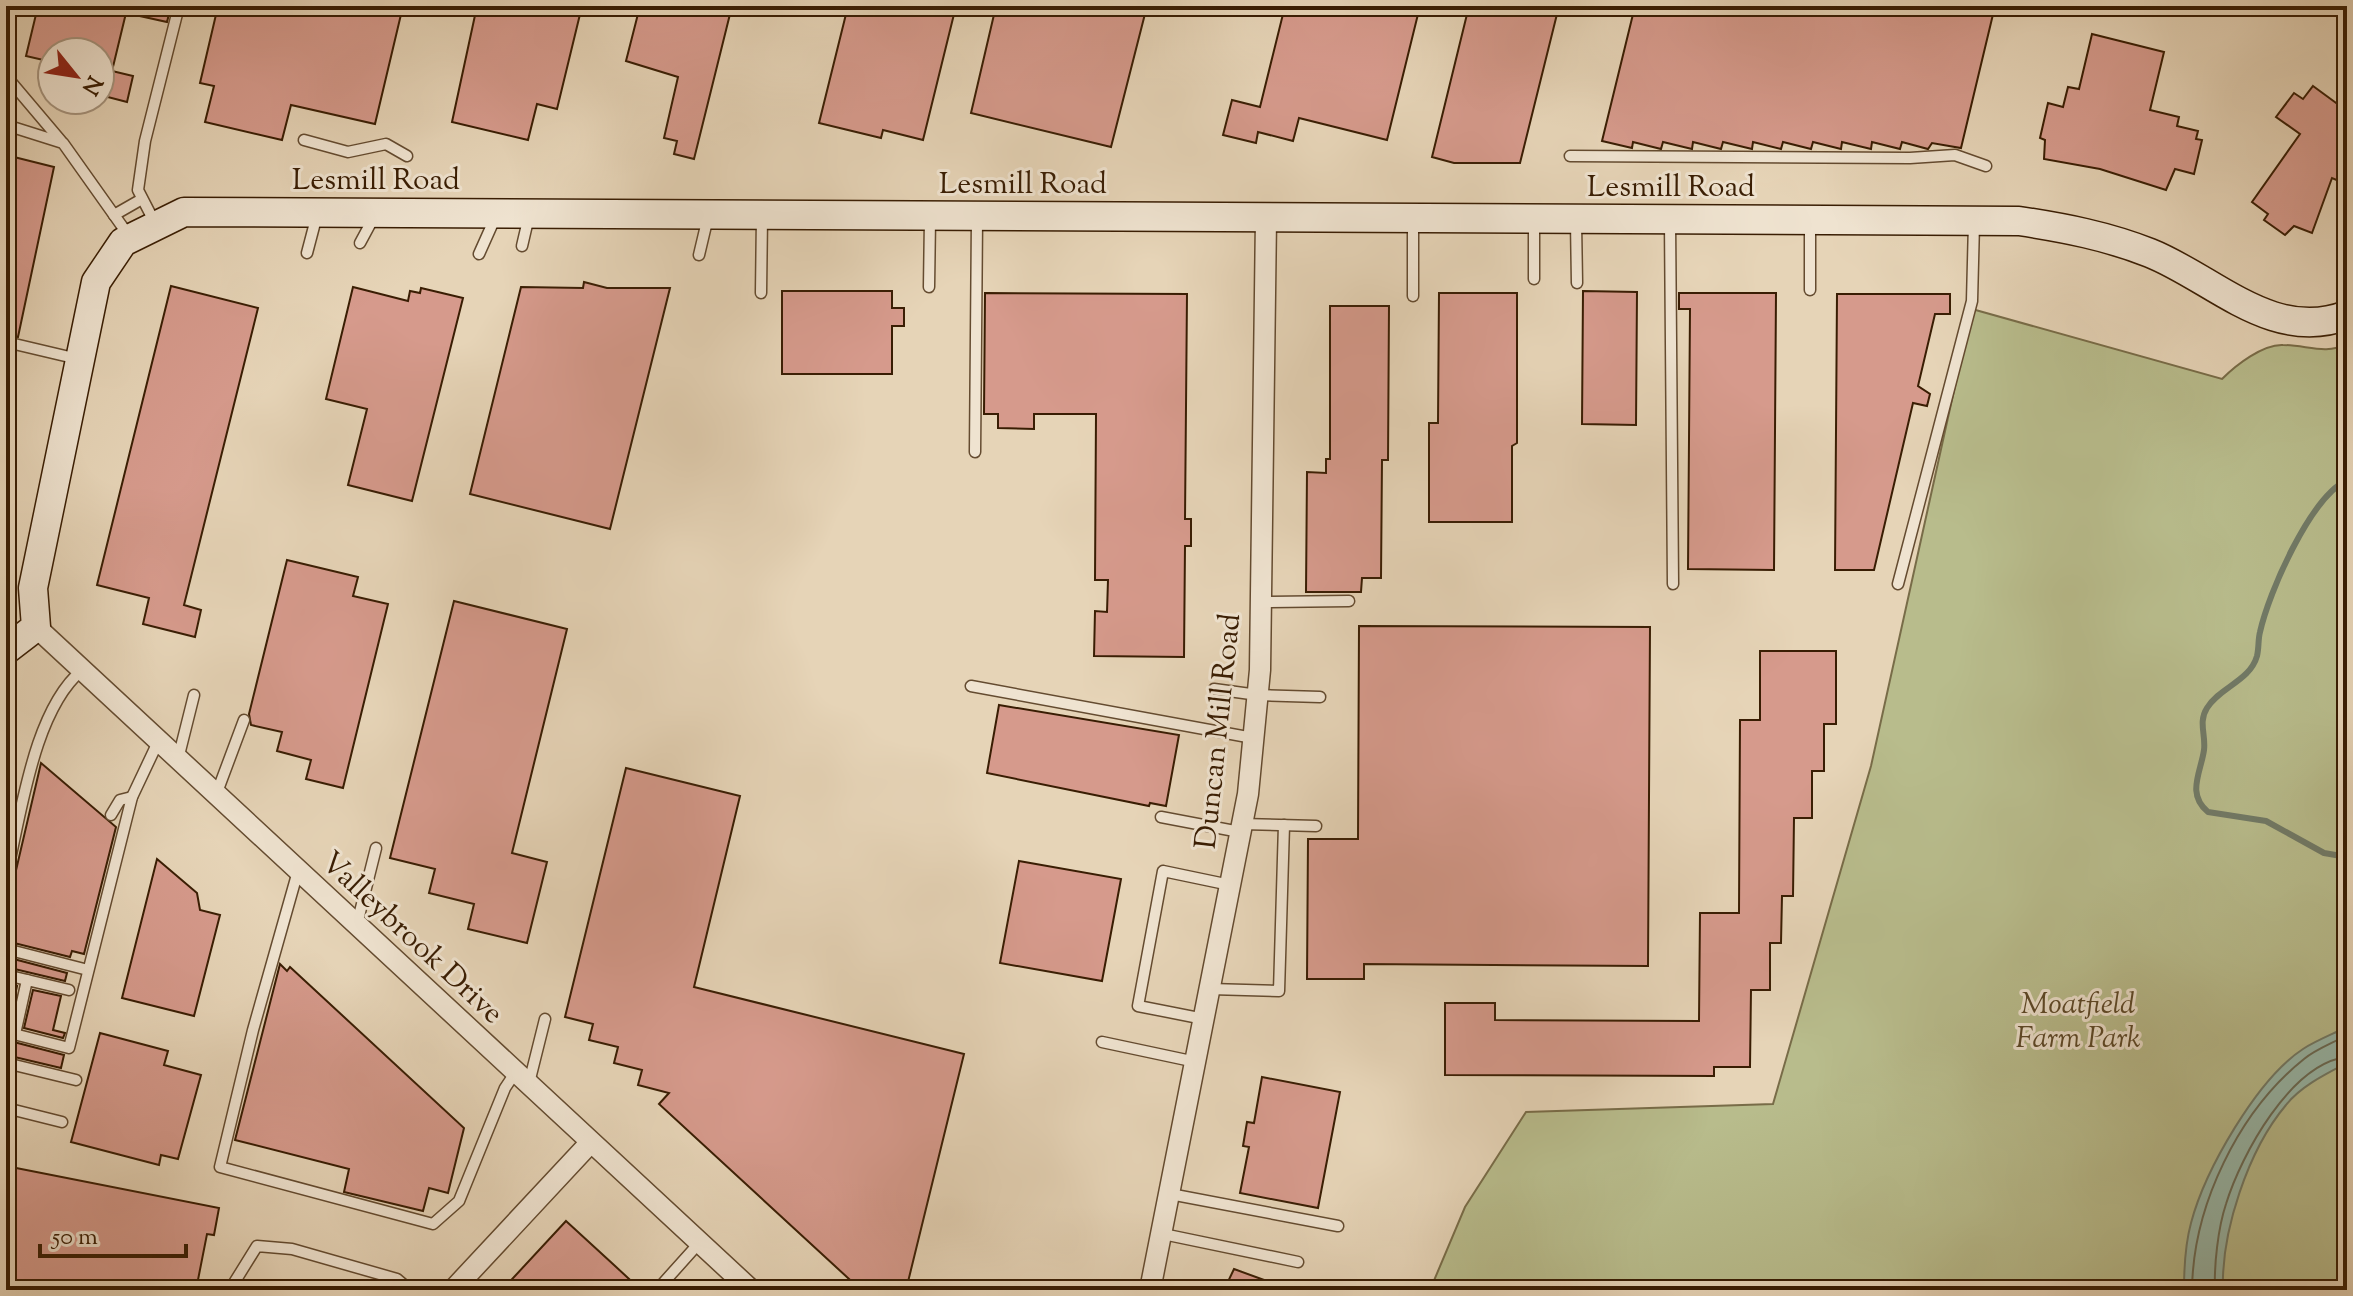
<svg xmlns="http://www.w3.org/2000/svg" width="2353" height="1296" viewBox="0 0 2353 1296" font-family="'Sorts Mill Goudy',serif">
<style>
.green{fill:#b8bc8c;stroke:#786c48;stroke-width:2}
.water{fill:#97b8aa;stroke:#717a67;stroke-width:2}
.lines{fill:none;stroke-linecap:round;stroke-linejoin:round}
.shore{stroke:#686a56;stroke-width:2}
.stream{stroke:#717a67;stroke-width:6}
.building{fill:#d69a8c;stroke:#391d03;stroke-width:2}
.lane-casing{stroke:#644b30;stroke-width:13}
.street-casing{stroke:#644b30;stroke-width:23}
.secondary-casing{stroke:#391d03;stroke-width:31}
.lane{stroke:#efe3d0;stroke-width:10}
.street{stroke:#efe3d0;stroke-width:20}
.secondary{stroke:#efe3d0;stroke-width:28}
.labels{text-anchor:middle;stroke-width:6;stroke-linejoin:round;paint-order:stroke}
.street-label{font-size:30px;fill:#391d03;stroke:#efe3d0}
.park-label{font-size:30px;font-style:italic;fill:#594525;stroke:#efe3d0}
</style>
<rect width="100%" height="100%" fill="#e6d4b7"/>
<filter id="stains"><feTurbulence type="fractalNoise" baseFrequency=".0025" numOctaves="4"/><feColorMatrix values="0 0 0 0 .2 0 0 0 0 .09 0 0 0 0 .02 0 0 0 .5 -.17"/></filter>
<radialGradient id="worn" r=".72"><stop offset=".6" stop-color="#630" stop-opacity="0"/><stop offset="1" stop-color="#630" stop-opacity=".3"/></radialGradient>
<path class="green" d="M1972,309l250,70c14,-14 41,-35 61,-34 24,0 42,10 64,-1v946h-917l35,-83 61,-95 247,-8 98,-338z"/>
<path class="water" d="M2347,1027v36c-21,11 -46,23 -61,42 -38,45 -65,127 -63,185h-39c0,-23 1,-45 7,-67 14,-53 66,-144 112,-174 14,-9 30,-15 44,-22z"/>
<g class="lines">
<g class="shore">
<path d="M2192,1290c1,-84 46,-178 112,-231 12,-10 29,-16 43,-24"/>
<path d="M2215,1290c-1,-25 3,-62 11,-86 15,-49 65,-141 121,-147"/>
</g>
<path class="stream" d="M2347,480c-37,18 -78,112 -87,152 -2,7 -1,16 -3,24 -7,25 -37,31 -50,52 -9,14 -1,27 -3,42 -3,22 -18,44 4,62l58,9 58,32 23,4"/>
</g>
<g class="building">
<path d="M38,6h133l-4,16 -41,-9 -14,58 21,5 -6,26 -27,-7v-43h-48v10l-26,-6z"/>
<path d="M218,6h185l-28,118 -84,-19 -9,35 -77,-18 9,-36 -14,-3z"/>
<path d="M477,6h105l-25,103 -20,-5 -9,36 -76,-18z"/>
<path d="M640,6h92l-38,153 -20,-5 3,-13 -13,-3 14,-61 -52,-16z"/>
<path d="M848,6h108l-33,134 -40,-10 -2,8 -62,-15z"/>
<path d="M996,6h151l-36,141 -140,-34z"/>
<path d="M1285,6h135l-33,134 -88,-22 -6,23 -35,-9 -2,11 -33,-8 9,-35 28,7z"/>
<path d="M1469,6h90l-39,157h-66l-22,-6z"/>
<path d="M1635,6h360l-34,142 -29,-5 -4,6 -26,-7 -2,7 -28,-7 -1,7 -29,-7 -1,7 -28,-7 -2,7 -28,-7 -2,7 -28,-7 -1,7 -29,-7 -2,7 -28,-7 -1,7 -29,-7 -2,7 -28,-7 -1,6 -30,-7z"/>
<path d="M2092,34l72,18 -14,58 29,7 -2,9 21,5 -2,8 6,1 -8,34 -19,-5 -9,21 -66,-21 -56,-10 1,-19 -5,-2 8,-35 15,4 5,-20 11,2z"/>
<path d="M2313,86l34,25v59l-8,11 -7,-3 -20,55 -18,-7 -9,9 -21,-15 4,-6 -16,-12 48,-68 -24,-17 18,-24 9,6z"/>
<path d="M6,155l48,12 -36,170 -12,-3z"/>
<path d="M584,282l23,6h63l-60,241 -140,-35 51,-207 62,1z"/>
<path d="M171,286l87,22 -74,297 17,5 -6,27 -52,-13 6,-26 -52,-13z"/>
<path d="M353,287l55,14 2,-10 10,2 1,-5 42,10 -51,203 -64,-16 19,-76 -41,-10z"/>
<path d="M782,291h110v17h12v18h-12v48h-110z"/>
<path d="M1583,291l54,1 -1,133 -54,-1z"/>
<path d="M985,293l202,1 -2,225h6v27h-6l-1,111 -90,-1 1,-45 12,1 1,-32h-13l1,-166h-62v15l-36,-1v-14h-14z"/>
<path d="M1439,293h78v150l-5,3v76h-83v-99h9z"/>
<path d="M1679,293h97l-2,277 -86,-1 2,-260h-11z"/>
<path d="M1837,294h113v20h-15l-17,72 12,8 -3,12 -14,-3 -39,167h-39z"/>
<path d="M1330,306h59l-1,154h-6l-1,118h-19l-1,14h-55l1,-120 19,1v-14h4z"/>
<path d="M287,560l71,17 -5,19 35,8 -45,184 -37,-9 5,-19 -34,-9 5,-19 -31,-7 -2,-11z"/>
<path d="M454,601l113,28 -55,224 35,9 -20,81 -59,-14 6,-25 -45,-11 6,-24 -45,-11z"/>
<path d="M1359,626l291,1 -2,339 -284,-2v15h-57l1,-140h50z"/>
<path d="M1760,651h76v73h-12v47h-12v47h-18l-1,78h-11l-1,47h-11v47h-19l-1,77h-36v9l-269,-1v-72h50v17l204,1 1,-108h39l1,-193h20z"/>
<path d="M999,705l180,30 -13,71 -16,-3 -1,3 -162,-33z"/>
<path d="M41,763l75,64 -32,127 -12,-3 -2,6 -64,-16v-56l8,-6z"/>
<path d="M626,768l114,28 -46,191 270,67 -58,236h-45l-202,-186 10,-11 -31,-8 4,-15 -28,-7 4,-16 -29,-7 4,-16 -28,-7z"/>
<path d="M157,859l40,34 3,17 20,5 -26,101 -72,-18z"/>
<path d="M1019,861l102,18 -19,102 -102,-18z"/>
<path d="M6,957l61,16 -2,8 -59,-14z"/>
<path d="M280,964l7,7 3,-4 174,161 -16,65 -19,-5 -6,23 -79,-19 5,-23 -114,-29z"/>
<path d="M6,983l11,3 -8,38h-3z"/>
<path d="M33,990l28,6 -8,34 12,3 -2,5 -39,-10z"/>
<path d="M100,1033l68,18 -4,14 37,10 -23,84 -17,-4 -2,10 -88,-23z"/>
<path d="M6,1040l58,15 -3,13 -55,-13z"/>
<path d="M1262,1077l78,15 -22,116 -78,-15 9,-46 -6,-1 4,-24 7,1z"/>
<path d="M6,1166l213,42 -5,27 -7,-1 -11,56h-190z"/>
<path d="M566,1221l48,44 27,25h-139z"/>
<path d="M1234,1269l52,19v2h-62z"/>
</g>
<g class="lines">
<defs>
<g id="lane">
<path d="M6,76l55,65"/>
<path d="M6,125l57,18 66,93"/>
<path d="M304,140l44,12 38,-8 21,12"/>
<path d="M1570,156l340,2 45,-3 31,11"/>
<path d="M114,215l28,-16"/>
<path d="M1413,219v77"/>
<path d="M1534,222v57"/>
<path d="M1576,222l1,61"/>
<path d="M1670,222l3,362"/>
<path d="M155,223l-17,-33 7,-49 34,-135"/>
<path d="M1810,223v67"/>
<path d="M360,243l14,-26"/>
<path d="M522,246l7,-30"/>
<path d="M307,253l10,-38"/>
<path d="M479,254l17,-38"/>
<path d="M699,255l9,-38"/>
<path d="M929,287l1,-68"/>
<path d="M761,293l1,-77"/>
<path d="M6,342l72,17"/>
<path d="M975,452l2,-233"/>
<path d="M1898,584l74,-283 2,-78"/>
<path d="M1261,602l88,-1"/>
<path d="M971,686l282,52"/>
<path d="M1214,689l44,6 62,2"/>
<path d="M178,759l16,-64"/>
<path d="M216,795l28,-75"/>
<path d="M111,815l9,-15 12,-3"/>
<path d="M1161,817l79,15"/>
<path d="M1242,824l74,2"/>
<path d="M298,871l-45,159 -33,137 213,57 26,-23 46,-113 10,-15"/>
<path d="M6,877c15,-61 27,-166 76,-207"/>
<path d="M357,924l19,-76"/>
<path d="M6,949l82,21"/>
<path d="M6,975l21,5"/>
<path d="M1210,989l69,2 5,-166"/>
<path d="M1204,1019l-66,-13 25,-135 67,14"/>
<path d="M6,1032l63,16 63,-251 26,-55"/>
<path d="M15,1034l12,-54 42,10"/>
<path d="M1102,1042l94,20"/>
<path d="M6,1063l70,17"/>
<path d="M529,1083l16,-64"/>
<path d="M6,1108l56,14"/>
<path d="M1170,1194l168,32"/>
<path d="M1163,1234l135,28"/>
<path d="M236,1290l-2,-7 23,-37 35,3 105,30 13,11"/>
<path d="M657,1290l43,-48"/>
</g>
<g id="street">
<path d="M36,627l715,663"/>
<path d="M453,1290l137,-147"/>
<path d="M1150,1290l98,-496 12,-124 6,-452"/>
</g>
<path id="secondary" d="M6,650l30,-23 -3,-39 63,-306 27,-40 61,-30 1835,9c46,7 88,15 131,32 63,25 123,91 197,62"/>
</defs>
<use href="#lane" class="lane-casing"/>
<use href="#street" class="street-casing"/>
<use href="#secondary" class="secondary-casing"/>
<use href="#lane" class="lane"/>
<use href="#street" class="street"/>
<use href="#secondary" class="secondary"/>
</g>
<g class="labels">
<g class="street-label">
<text x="376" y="189">Lesmill Road</text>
<text x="1023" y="193">Lesmill Road</text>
<text x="1671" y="196">Lesmill Road</text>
<text transform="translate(1217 731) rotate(-84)" y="10">Duncan Mill Road</text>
<text transform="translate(413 937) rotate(43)" y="10">Valleybrook Drive</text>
</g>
<g class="park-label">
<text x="2078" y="1013">Moatfield<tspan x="2078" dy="34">Farm Park</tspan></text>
</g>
</g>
<rect width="2353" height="1296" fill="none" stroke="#e6d4b7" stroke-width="32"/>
<rect x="8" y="8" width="2337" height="1280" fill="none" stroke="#391d03" stroke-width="4"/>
<rect x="16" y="16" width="2321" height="1264" fill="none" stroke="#391d03" stroke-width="2"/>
<g transform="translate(76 76) rotate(120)"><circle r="38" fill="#efe3d0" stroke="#a6947e" stroke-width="2"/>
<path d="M0-6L14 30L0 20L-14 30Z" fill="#8f2418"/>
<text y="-12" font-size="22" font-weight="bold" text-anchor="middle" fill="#391d03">N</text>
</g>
<path d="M40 1244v12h146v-12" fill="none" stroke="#391d03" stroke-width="4"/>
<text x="52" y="1244" font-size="24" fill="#391d03" stroke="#efe3d0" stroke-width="6" paint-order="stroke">50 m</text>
<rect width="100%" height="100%" filter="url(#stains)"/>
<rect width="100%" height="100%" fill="url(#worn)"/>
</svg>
